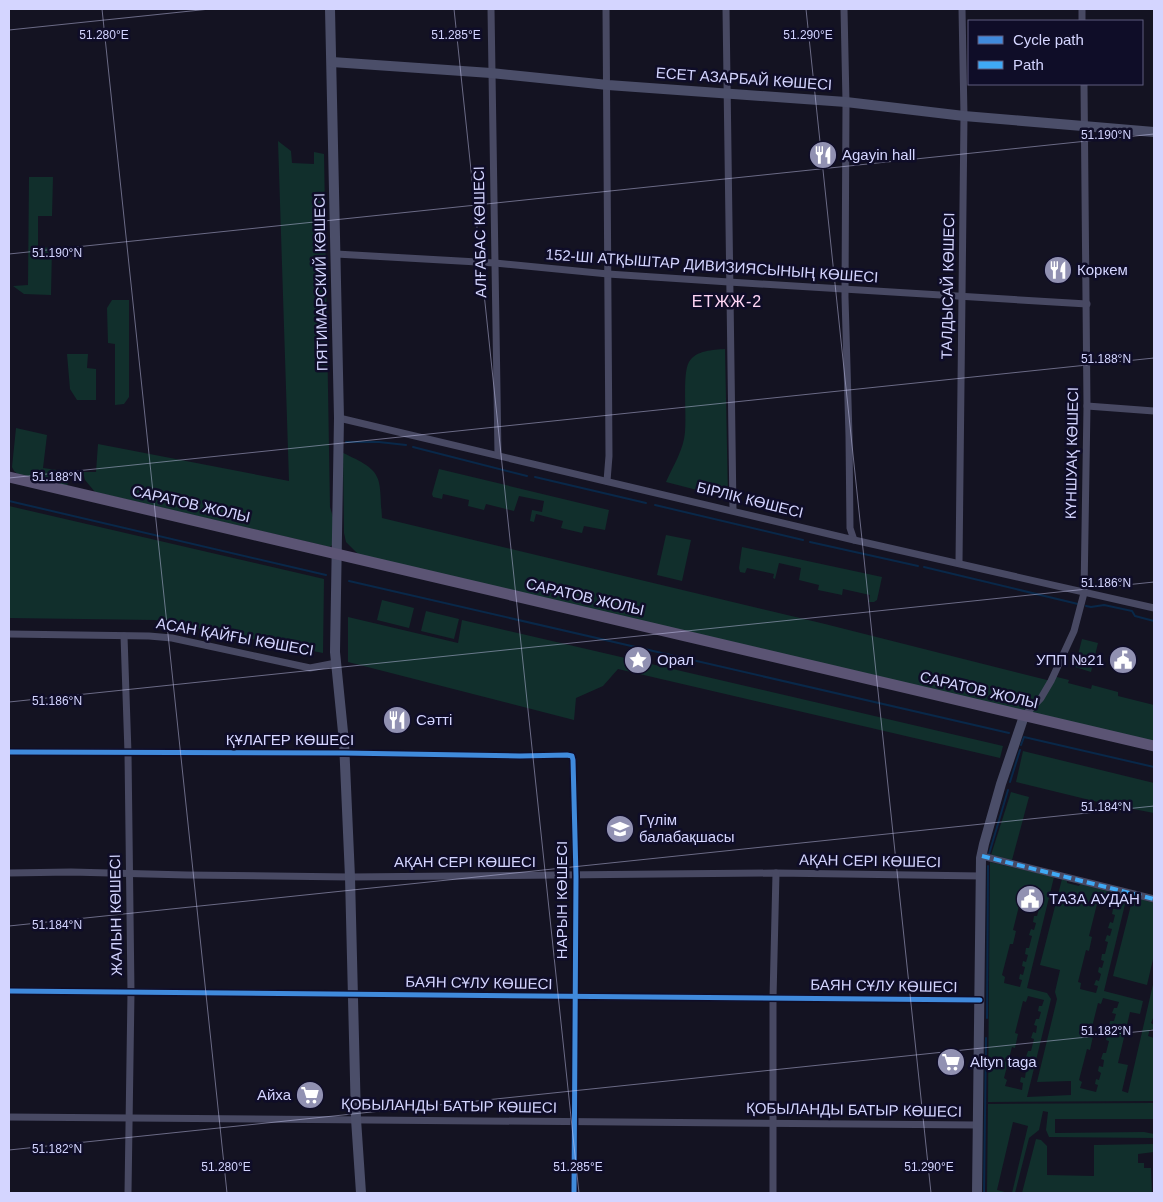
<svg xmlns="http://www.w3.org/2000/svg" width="1163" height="1202" viewBox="0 0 1163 1202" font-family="Helvetica,sans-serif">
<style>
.green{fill:#112f2c;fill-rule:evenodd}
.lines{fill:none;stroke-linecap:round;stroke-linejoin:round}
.stream{stroke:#092849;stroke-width:2}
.street{stroke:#484963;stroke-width:7}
.secondary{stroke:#4b4e69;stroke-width:10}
.primary{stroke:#5b5474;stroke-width:11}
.quiet{stroke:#3fa9f5;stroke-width:4;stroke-dasharray:8 4;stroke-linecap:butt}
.cycleway-casing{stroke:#0f0d28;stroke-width:8}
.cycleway{stroke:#408adc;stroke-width:5}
.ticks{fill:none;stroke:#d4d5ff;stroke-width:1;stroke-opacity:0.45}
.labels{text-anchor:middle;stroke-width:5;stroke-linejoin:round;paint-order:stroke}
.street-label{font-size:15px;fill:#d4d5ff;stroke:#0f0d28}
.poi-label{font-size:15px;fill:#d4d5ff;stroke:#0f0d28;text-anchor:start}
.neighbourhood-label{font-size:16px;letter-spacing:1px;fill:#ffd6f5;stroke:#0f0d28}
.ticks-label{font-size:12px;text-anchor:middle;fill:#d4d5ff;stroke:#0f0d28;stroke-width:5;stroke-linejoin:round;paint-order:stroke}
</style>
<rect width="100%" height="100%" fill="#141322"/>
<g class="green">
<path d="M278,141l13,10 1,12 22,1v-12l10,2 6,353 5,17 -3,21 -2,2 -235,-55 -10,-12 -2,-8h13l2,-28 191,37z"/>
<path d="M29,177h24l-1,39h-14v31l14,1 -1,47 -27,-1 -11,-8 15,-1z"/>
<path d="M112,300h17v97l-5,7 -9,1v-61l-7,-1 -1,-35z"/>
<path d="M725,349l3,149 -62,-16c7,-16 18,-33 19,-50 2,-17 -3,-58 4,-70 7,-12 24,-12 36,-13z"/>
<path d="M67,354h21l-1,14 9,1v31h-19l-7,-11z"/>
<path d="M16,428l31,7 -4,33 28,4 -4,14 -47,-10 -6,-5 -2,-4z"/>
<path d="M343,453c42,19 36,23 39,65l443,106 226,57 2,-5 16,4 -1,3 23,6 1,-4 26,7v4l36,9v37l-792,-184 -16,-16 -2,-9z"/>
<path d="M439,469l170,41 -4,20 -21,-4 -2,7 -21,-5 2,-7 -27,-7 -2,8 -4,-1 2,-11 10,2 2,-11 -25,-5 -5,15 -28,-7 -2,6 -16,-4 1,-6 -26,-6 -1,5 -9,-2 -1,-3z"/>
<path d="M9,506l315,73 -1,74 -168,-33 -146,-2z"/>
<path d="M666,535l25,5 -9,41 -25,-6z"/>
<path d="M742,547l140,30 -5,23 -3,2h-5l1,-7 -27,-6 -1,6 -24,-5 1,-5 -20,-5 2,-12 -22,-5 -4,16 -2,-1 1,-4 -27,-6 -2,5 -5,-1 -1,-4z"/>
<path d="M382,600l32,8 -5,20 -32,-8z"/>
<path d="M426,611l33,8 -5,20 -33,-8z"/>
<path d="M348,617l110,26 4,-23 541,126 -3,12 -382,-89 -15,17 -27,12 -2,22 -226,-58z"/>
<path d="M1082,639l16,4 -7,29 -16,-5z"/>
<path d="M1023,751l131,32v30l-52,-10 -86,-21z"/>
<path d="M1011,792l18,5 -17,63 -21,-5z"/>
<path d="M990,862l64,15 -27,111 20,5 4,6 -24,98 44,-2v-14l-34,1 20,-83 -2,-7 5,-22 -20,-5 22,-86 5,2v2l12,3 1,-2 47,12 -23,95 39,10 -3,13 -10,-2 -12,51 10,2 -6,26 6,2 26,-113v36l-3,7 3,2 -1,5 -3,-1 -2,7 6,2v63l-166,1zM1026,893l16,4 -1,6h-4l-1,5 3,1 -2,7h-3l-1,6 3,1 -2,7 -3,-1 -2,6 3,1 -3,12h-3l-1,6 3,1 -2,7 -3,-1 -1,5 3,1 -2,8 -3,-1 -1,5 3,1 -2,7 -16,-4 1,-6 -3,-2 8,-31h3l3,-13 -3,-1 8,-32 3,1zM1102,899l16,4 -2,6h-3l-1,5 3,1 -2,8 -3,-1 -2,6 4,1 -2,7 -3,-1 -2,6 3,1 -3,12h-3l-1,6 3,1 -2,7 -3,-1 -1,5 3,2 -2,7 -3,-1 -2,5 4,1 -2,7 -16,-4 1,-6 -3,-1 8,-32 3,1 3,-14 -3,-1 8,-32 3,1zM1028,996l16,4 -2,6h-3l-1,5 3,1 -2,7h-3l-2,6 3,1 -1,7 -3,-1 -2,6 3,1 -3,12h-3l-2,6 4,1 -2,7 -3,-1 -2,5 3,1 -1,8 -4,-1 -1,5 3,1 -1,7 -17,-4 2,-6 -3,-2 8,-31 3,1 3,-14 -3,-1 8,-32 3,1zM1103,998l16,4 -2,6h-3l-2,5 4,1 -2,7h-4l-1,6 3,1 -1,7 -4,-1 -1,6 3,1 -3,12h-3l-2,6 3,1 -1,7 -4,-1 -1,5 3,2 -2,7 -3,-1 -1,5 3,1 -2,7 -16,-4 2,-6 -3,-2 8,-31 3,1 3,-14 -3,-1 8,-32 3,1z"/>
<path d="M1133,897l21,6v52l-7,30 -34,-9z"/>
<path d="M1154,1103v16h-99v14l89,-1 10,2v4l-105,-1 -3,-7 2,-18 -5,-1 -4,19 -10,8 -14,55h-3l16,-67 -15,-4 -16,68 12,3h-22l1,-89z"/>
<path d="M1036,1139l5,1 6,6v29l47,1v-31l60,-1v8l-16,2v9h6v5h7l1,25h-130z"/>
</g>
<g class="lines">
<g class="stream">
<path d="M346,442h33l27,3"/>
<path d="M413,447l114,29"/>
<path d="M535,477l111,26"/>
<path d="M9,501l317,74"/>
<path d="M655,505l148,35"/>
<path d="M810,542l108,24"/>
<path d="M924,567l154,37"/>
<path d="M349,581l660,152"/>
<path d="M1086,606l5,1 13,-2 28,6 3,5 19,5"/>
<path d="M1021,745l3,-8 130,30"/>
<path d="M1010,782l10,-32"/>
<path d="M989,854l19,-64"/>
<path d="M987,1018l1,-152"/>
<path d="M984,1193l2,-155"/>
</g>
<g class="street">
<path d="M491,9l7,446"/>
<path d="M606,9l3,447 -2,25"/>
<path d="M726,9l7,501"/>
<path d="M844,9l2,93 -1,195 4,139 1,92 4,12"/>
<path d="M1082,9v12"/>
<path d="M336,254l159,9 113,11 121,8 358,22"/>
<path d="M1087,406l67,5"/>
<path d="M339,418l515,122 300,68"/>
<path d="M959,563l5,-447 -2,-107"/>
<path d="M9,634l140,2 23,2 138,30 26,-5"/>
<path d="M124,636l4,117 3,239 -3,201"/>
<path d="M1024,716l17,-18 10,-17 23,-50 10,-38 3,-187 -3,-322"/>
<path d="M9,752l335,1 176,3 47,-1 5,1 1,4 3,116 -2,317"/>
<path d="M982,856l172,43"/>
<path d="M9,873l62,-1 116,3 163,2 426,-4 205,3"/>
<path d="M9,991l971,9"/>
<path d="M9,1117l969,8"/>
<path d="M773,1193v-195l3,-125"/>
</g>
<g class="secondary">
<path d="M330,9l9,409 -4,234 9,90 6,135 6,242 5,74"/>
<path d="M332,62l159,11 117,12 238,17 118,14 190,16"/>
<path d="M977,1193l4,-335 3,-14 17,-60 23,-68"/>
</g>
<path class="primary" d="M9,477l1145,269"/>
<path class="quiet" d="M982,856l172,43"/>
<defs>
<g id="cycleway">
<path d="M9,752l335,1 176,3 47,-1 5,1 1,4 3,116 -2,317"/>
<path d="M9,991l971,9"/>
</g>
</defs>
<use href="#cycleway" class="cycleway-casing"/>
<use href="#cycleway" class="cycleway"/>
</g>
<path class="ticks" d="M102,9l125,1184M454,9l125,1184M806,9l125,1184M9,30l201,-21M9,254l1145,-120M9,478l1145,-120M9,702l1145,-120M9,926l1145,-120M9,1150l1145,-120"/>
<defs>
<symbol id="restaurant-disc" viewBox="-11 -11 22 22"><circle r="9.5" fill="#9191b2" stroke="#0f0d28"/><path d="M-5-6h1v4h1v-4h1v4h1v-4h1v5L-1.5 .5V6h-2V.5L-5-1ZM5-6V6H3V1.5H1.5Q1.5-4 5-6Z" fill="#fff"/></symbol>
<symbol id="sight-disc" viewBox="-11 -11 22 22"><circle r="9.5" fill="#9191b2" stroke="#0f0d28"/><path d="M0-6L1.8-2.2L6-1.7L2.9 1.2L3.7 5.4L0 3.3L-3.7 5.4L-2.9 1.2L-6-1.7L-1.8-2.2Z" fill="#fff"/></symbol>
<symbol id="civic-disc" viewBox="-11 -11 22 22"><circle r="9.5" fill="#9191b2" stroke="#0f0d28"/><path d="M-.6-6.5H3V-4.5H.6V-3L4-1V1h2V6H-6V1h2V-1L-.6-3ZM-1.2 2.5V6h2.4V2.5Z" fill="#fff"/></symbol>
<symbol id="school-disc" viewBox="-11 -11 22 22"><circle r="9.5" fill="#9191b2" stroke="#0f0d28"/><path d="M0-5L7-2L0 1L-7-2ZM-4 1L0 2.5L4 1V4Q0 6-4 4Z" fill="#fff"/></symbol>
<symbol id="supermarket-disc" viewBox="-11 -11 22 22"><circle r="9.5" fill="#9191b2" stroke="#0f0d28"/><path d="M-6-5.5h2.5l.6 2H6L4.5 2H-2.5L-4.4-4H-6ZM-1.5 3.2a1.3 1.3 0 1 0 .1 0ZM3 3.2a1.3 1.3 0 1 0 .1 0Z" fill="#fff"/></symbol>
</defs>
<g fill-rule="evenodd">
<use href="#restaurant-disc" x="807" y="139" width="32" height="32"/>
<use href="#restaurant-disc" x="1042" y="254" width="32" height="32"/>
<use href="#sight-disc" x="622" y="644" width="32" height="32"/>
<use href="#civic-disc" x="1107" y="644" width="32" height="32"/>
<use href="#restaurant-disc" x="381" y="704" width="32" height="32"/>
<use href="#school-disc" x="604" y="813" width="32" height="32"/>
<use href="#civic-disc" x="1014" y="883" width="32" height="32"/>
<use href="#supermarket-disc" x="935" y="1046" width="32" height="32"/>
<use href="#supermarket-disc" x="294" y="1079" width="32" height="32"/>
</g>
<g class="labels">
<g class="street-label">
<text transform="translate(744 79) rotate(4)" y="5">ЕСЕТ АЗАРБАЙ КӨШЕСІ</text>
<text transform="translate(480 232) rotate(-91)" y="5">АЛҒАБАС КӨШЕСІ</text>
<text transform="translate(712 266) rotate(4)" y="5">152-ШІ АТҚЫШТАР ДИВИЗИЯСЫНЫҢ КӨШЕСІ</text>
<text transform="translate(321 282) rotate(-91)" y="5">ПЯТИМАРСКИЙ КӨШЕСІ</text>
<text transform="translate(948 286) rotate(-89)" y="5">ТАЛДЫСАЙ КӨШЕСІ</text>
<text transform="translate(1072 453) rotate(-89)" y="5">КҮНШУАҚ КӨШЕСІ</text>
<text transform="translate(750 500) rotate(14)" y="5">БІРЛІК КӨШЕСІ</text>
<text transform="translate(191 504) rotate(13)" y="5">САРАТОВ ЖОЛЫ</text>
<text transform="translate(585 597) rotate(13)" y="5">САРАТОВ ЖОЛЫ</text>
<text transform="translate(235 637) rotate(10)" y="5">АСАН ҚАЙҒЫ КӨШЕСІ</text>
<text transform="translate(979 690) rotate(13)" y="5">САРАТОВ ЖОЛЫ</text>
<text x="290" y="745">ҚҰЛАГЕР КӨШЕСІ</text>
<text transform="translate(870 861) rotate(1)" y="5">АҚАН СЕРІ КӨШЕСІ</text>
<text x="465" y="867">АҚАН СЕРІ КӨШЕСІ</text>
<text transform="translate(562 900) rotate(-90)" y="5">НАРЫН КӨШЕСІ</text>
<text transform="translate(116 915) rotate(-91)" y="5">ЖАЛЫН КӨШЕСІ</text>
<text transform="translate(479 983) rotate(1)" y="5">БАЯН СҰЛУ КӨШЕСІ</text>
<text transform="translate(884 986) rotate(1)" y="5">БАЯН СҰЛУ КӨШЕСІ</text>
<text transform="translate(449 1106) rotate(1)" y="5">ҚОБЫЛАНДЫ БАТЫР КӨШЕСІ</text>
<text transform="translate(854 1110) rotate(1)" y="5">ҚОБЫЛАНДЫ БАТЫР КӨШЕСІ</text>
</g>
<g class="poi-label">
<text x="842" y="160">Agayin hall</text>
<text x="1077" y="275">Коркем</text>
<text x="657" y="665">Орал</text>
<text x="1104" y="665" text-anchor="end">УПП №21</text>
<text x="416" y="725">Сәтті</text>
<text x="639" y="825">Гүлім<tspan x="639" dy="17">балабақшасы</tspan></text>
<text x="1049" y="904">ТАЗА АУДАН</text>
<text x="970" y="1067">Altyn taga</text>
<text x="291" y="1100" text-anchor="end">Айха</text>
</g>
<g class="neighbourhood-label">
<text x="727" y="307">ЕТЖЖ-2</text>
</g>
</g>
<g class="ticks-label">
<text x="104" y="39">51.280°E</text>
<text x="456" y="39">51.285°E</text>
<text x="808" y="39">51.290°E</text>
<text x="1106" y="139">51.190°N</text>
<text x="57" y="257">51.190°N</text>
<text x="1106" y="363">51.188°N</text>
<text x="57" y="481">51.188°N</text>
<text x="1106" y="587">51.186°N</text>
<text x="57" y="705">51.186°N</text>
<text x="1106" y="811">51.184°N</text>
<text x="57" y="929">51.184°N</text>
<text x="1106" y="1035">51.182°N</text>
<text x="57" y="1153">51.182°N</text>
<text x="226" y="1171">51.280°E</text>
<text x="578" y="1171">51.285°E</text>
<text x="929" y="1171">51.290°E</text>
</g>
<rect width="1163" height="1202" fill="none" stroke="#d4d5ff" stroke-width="20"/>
<rect x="968" y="20" width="175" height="65" fill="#0f0d28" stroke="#5e5d7e"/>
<rect x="978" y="36" width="25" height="8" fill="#408adc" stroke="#5e5d7e"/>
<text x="1013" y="45" font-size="15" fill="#d4d5ff">Cycle path</text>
<rect x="978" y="61" width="25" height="8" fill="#3fa9f5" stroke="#5e5d7e"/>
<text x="1013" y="70" font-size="15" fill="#d4d5ff">Path</text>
</svg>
